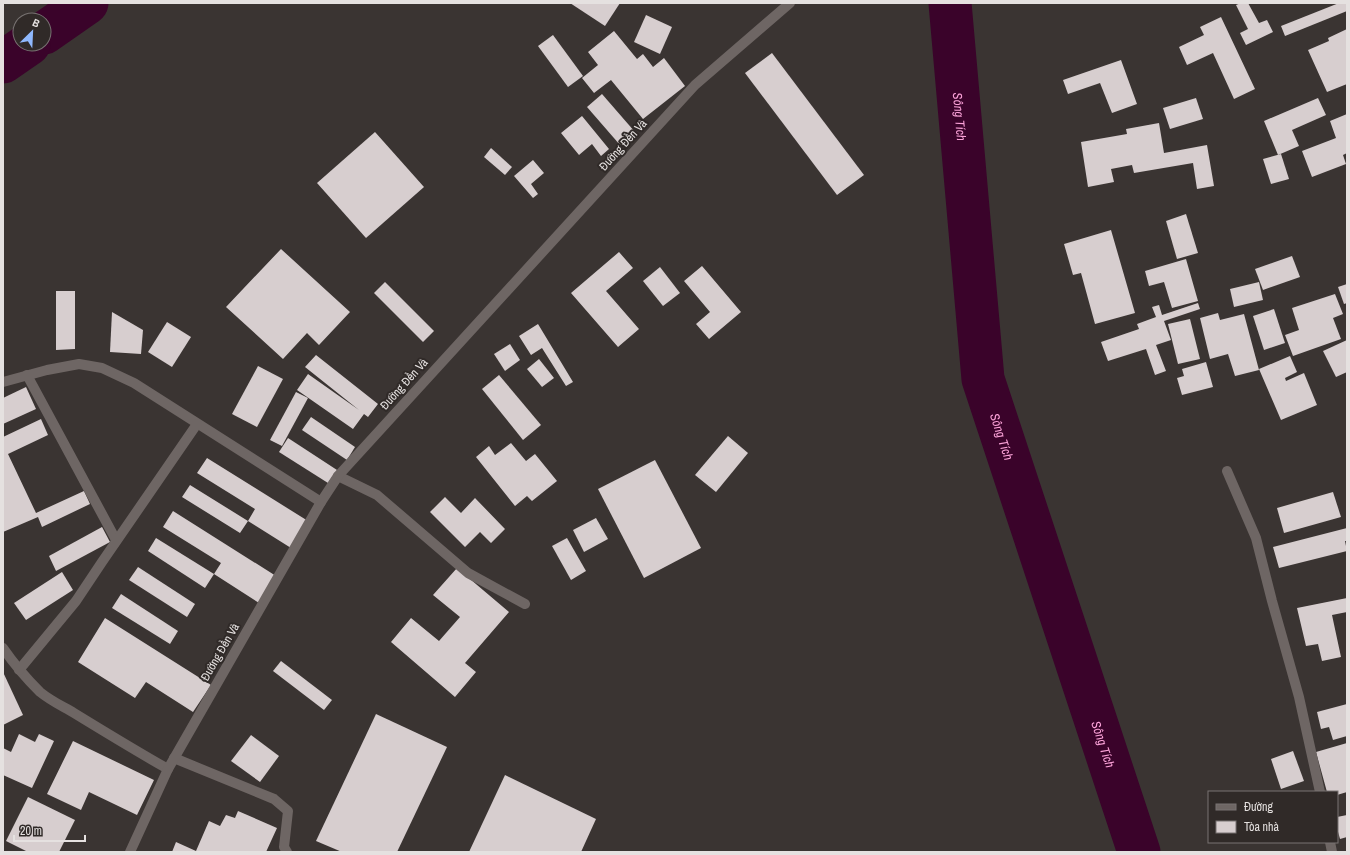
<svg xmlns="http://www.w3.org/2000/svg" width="1350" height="855" viewBox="0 0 1350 855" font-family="'Archivo Narrow',sans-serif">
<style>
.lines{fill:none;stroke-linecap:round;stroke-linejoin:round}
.river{stroke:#3a032a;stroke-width:43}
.building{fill:#d7cecf}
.service{stroke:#6e6664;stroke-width:10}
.minor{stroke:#6e6664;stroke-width:10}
.labels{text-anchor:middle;stroke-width:4;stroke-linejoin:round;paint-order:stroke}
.street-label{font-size:12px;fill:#e5e1e0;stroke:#302a28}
.water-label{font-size:13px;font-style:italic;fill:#fba2d8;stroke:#302a28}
</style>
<rect width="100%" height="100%" fill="#3a3432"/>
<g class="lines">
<g class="river">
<path id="s1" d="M950,3l33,376 156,473"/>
<path d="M44,33l43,-30"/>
<path d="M3,62l26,-18"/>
</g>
</g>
<g class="building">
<path d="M570,3h50l-15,23z"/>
<path d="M1241,3h7l11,20 8,-3 6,12 -27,13 -6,-12 8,-4 -12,-24z"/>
<path d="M1339,3h8v8l-62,25 -4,-10z"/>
<path d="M646,15l26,12 -12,27 -26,-12z"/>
<path d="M1221,17l34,72 -21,10 -21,-46 -26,12 -8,-18 25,-12 -4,-8z"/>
<path d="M1347,29v55l-20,8 -19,-42 21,-9 -1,-3z"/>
<path d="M614,31l23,28 6,-5 10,13 11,-9 21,28 -42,33 -32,-39 -17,13 -12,-15 16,-13 -10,-13z"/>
<path d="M553,35l30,41 -15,11 -30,-41z"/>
<path d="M772,53l92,122 -27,20 -92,-122z"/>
<path d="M1121,60l16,44 -25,9 -12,-30 -32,11 -5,-14z"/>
<path d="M602,94l33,38 -15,13 -33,-38z"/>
<path d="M1196,98l7,21 -33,10 -7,-21z"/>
<path d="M1318,98l8,17 -34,15 7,16 -21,9 -14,-34z"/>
<path d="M1347,114v39l-4,2 3,9 -34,13 -10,-26 34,-13 -6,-17z"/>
<path d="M582,116l27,33 -8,7 -9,-12 -13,11 -18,-22z"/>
<path d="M1159,123l5,30 43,-8 7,41 -17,3 -4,-26 -59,10 -2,-8 -21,4 3,13 -26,5 -7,-45 46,-8 -1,-5z"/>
<path d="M375,132l49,55 -58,51 -49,-55z"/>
<path d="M491,148l21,19 -7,8 -21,-18z"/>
<path d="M1281,154l8,25 -18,5 -8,-25z"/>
<path d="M533,160l11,13 -13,11 7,10 -5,4 -19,-22z"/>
<path d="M1186,214l12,39 -21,6 -11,-38z"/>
<path d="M1111,230l24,83 -40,11 -14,-51 -8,2 -9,-31z"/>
<path d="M281,249l69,63 -31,33 -12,-12 -24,26 -57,-52z"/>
<path d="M619,252l14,16 -27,23 33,38 -21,18 -47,-54z"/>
<path d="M1292,256l8,21 -37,13 -8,-21z"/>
<path d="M1186,259l12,42 -26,7 -8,-26 -15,4 -4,-15z"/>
<path d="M702,266l39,46 -32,27 -13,-15 14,-12 -26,-31z"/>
<path d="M660,267l20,26 -17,13 -20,-25z"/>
<path d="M385,282l49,49 -11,11 -49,-49z"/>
<path d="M1259,282l4,18 -29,7 -4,-18z"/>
<path d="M1347,284v19l-3,1 -6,-17z"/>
<path d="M56,291h19v58l-19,1z"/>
<path d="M1335,294l8,20 -10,4 8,21 -48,17 -8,-21 14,-5 -7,-22z"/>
<path d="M1198,303l2,6 -36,12 7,19 -15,5 10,26 -11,4 -9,-26 -38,12 -7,-19 38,-13 -2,-5 19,-7 -4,-10 7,-2 3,10z"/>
<path d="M1274,309l11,34 -21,7 -11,-34z"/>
<path d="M112,312l31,18 -2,24 -31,-2z"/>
<path d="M1218,313l2,7 24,-6 15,56 -24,6 -7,-22 -18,5 -10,-41z"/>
<path d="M1190,319l10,40 -22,5 -10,-40z"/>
<path d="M167,322l24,15 -19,30 -24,-15z"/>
<path d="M538,324l35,58 -7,4 -24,-38 -11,7 -12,-19z"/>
<path d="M1347,340v32l-11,5 -13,-26z"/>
<path d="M510,344l10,16 -15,11 -11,-17z"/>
<path d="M316,355l62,49 -10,13 -4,-3 -11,15 -56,-39 11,-16 51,36 -54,-43z"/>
<path d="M1290,356l7,16 -12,6 1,3 18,-8 13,32 -36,15 -22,-51z"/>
<path d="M539,359l15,19 -12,9 -15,-18z"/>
<path d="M1206,362l7,25 -31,8 -5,-17 7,-2 -2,-7z"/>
<path d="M258,366l25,13 -26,48 -25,-13z"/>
<path d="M499,375l42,50 -18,15 -41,-51z"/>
<path d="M26,387l10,22 -33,15v-26z"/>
<path d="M296,392l12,6 -26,48 -12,-6z"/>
<path d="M311,417l44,30 -8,13 -45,-30z"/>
<path d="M41,419l7,16 -40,19 28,59 48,-22 6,13 -48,23 -4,-10 -35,15v-95z"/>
<path d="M728,436l20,17 -32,39 -21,-17z"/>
<path d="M288,438l49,32 -9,13 -49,-31z"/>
<path d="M511,443l15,18 9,-7 22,27 -25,20 -5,-5 -12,10 -39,-49 13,-11 6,9z"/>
<path d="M207,458l101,63 -17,27 -43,-27 -8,12 -58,-36 8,-12 58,36 7,-12 -58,-36z"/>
<path d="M655,460l46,88 -57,30 -46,-89z"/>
<path d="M1333,492l8,25 -57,16 -7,-25z"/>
<path d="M445,497l16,16 14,-15 30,31 -14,14 -11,-11 -15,15 -35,-35z"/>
<path d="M173,511l103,65 -17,27 -45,-29 7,-11 -58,-36z"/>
<path d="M596,518l12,21 -24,13 -11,-22z"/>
<path d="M102,527l8,15 -54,29 -7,-15z"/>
<path d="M1347,528v13h-2l2,10 -68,17 -6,-21z"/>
<path d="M156,538l58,36 -9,14 -57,-37z"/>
<path d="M567,538l19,33 -15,9 -19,-34z"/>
<path d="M138,567l57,37 -8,13 -58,-37z"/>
<path d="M457,568l52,44 -44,51 11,9 -21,25 -64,-55 20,-24 28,23 21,-24 -27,-22z"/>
<path d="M62,572l11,18 -47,30 -12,-17z"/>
<path d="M121,594l57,37 -8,13 -58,-36z"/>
<path d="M1347,598v14l-15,3 9,42 -19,4 -4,-17 -12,2 -9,-38z"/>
<path d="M105,618l106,67 -18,27 -47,-30 -11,16 -57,-36z"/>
<path d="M281,661l51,39 -8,10 -51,-39z"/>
<path d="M3,672l20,43 -20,10z"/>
<path d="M1347,704v32l-14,4 -4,-13 -8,2 -4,-17z"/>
<path d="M376,714l71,33 -50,105h-55l-26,-11z"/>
<path d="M19,734l16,8 4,-8 15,7 -22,47 -29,-13v-27l8,4z"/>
<path d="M251,735l28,21 -19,26 -29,-21z"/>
<path d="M73,741l81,39 -17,35 -48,-23 -8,18 -34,-16z"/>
<path d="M1347,743v49l-10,3v-3h-10l-11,-40z"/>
<path d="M1293,751l11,30 -23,8 -10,-30z"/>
<path d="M505,775l91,44 -15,33h-112z"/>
<path d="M28,797l47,23 -16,32h-31l-22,-11z"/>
<path d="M238,811l39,17 -11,24h-94l4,-10 20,9 13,-30 11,5 6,-11 9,3z"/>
<path d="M1347,815v22l-7,2 -3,-11v-11z"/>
</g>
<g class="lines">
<path class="service" d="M174,758l100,41 14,12 -4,36 3,5"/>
<g class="minor">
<path d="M27,375l89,165"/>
<path d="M3,382l44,-12 32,-6 23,4 32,15 187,119"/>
<path d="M1227,471l29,67 16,63 27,96 21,95"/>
<path d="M338,476l39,19 91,78 57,31"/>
<path d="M3,648c11,16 23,30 37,44 11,9 22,14 34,21 31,19 62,38 94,56"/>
<path d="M19,670l57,-69 26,-39 95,-138"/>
<path d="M1330,842l2,10"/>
<path d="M130,852l38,-83 153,-267 17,-26 357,-391 95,-82"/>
</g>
</g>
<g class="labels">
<g class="street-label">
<text transform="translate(623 145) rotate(-48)" y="4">Đường Đền Và</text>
<text transform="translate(404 384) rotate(-48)" y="4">Đường Đền Và</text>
<text transform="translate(220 652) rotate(-60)" y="4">Đường Đền Và</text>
</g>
<g class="water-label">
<text dy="5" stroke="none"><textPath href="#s1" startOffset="114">Sông Tích</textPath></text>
<text dy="5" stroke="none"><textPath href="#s1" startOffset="438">Sông Tích</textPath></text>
<text dy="5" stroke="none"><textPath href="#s1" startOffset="762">Sông Tích</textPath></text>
</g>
</g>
<rect width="1350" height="855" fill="none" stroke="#e5e1e0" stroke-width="8"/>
<rect x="1208" y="791" width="130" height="52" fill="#302a28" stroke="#787372"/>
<rect x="1216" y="804" width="20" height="6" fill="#6e6664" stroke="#787372"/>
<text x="1244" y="811" font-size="12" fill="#e5e1e0">Đường</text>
<rect x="1216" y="821" width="20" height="12" fill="#d7cecf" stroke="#787372"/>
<text x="1244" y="831" font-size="12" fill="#e5e1e0">Tòa nhà</text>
<g transform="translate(32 32) rotate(24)"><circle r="19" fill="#302a28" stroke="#787372"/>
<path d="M0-3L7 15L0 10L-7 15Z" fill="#8fb8fd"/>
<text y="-6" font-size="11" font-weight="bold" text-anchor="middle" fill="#e5e1e0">B</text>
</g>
<path d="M14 835v6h71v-6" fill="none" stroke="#e5e1e0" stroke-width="2"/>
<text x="20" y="835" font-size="12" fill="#e5e1e0" stroke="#302a28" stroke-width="3" paint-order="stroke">20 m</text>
</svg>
